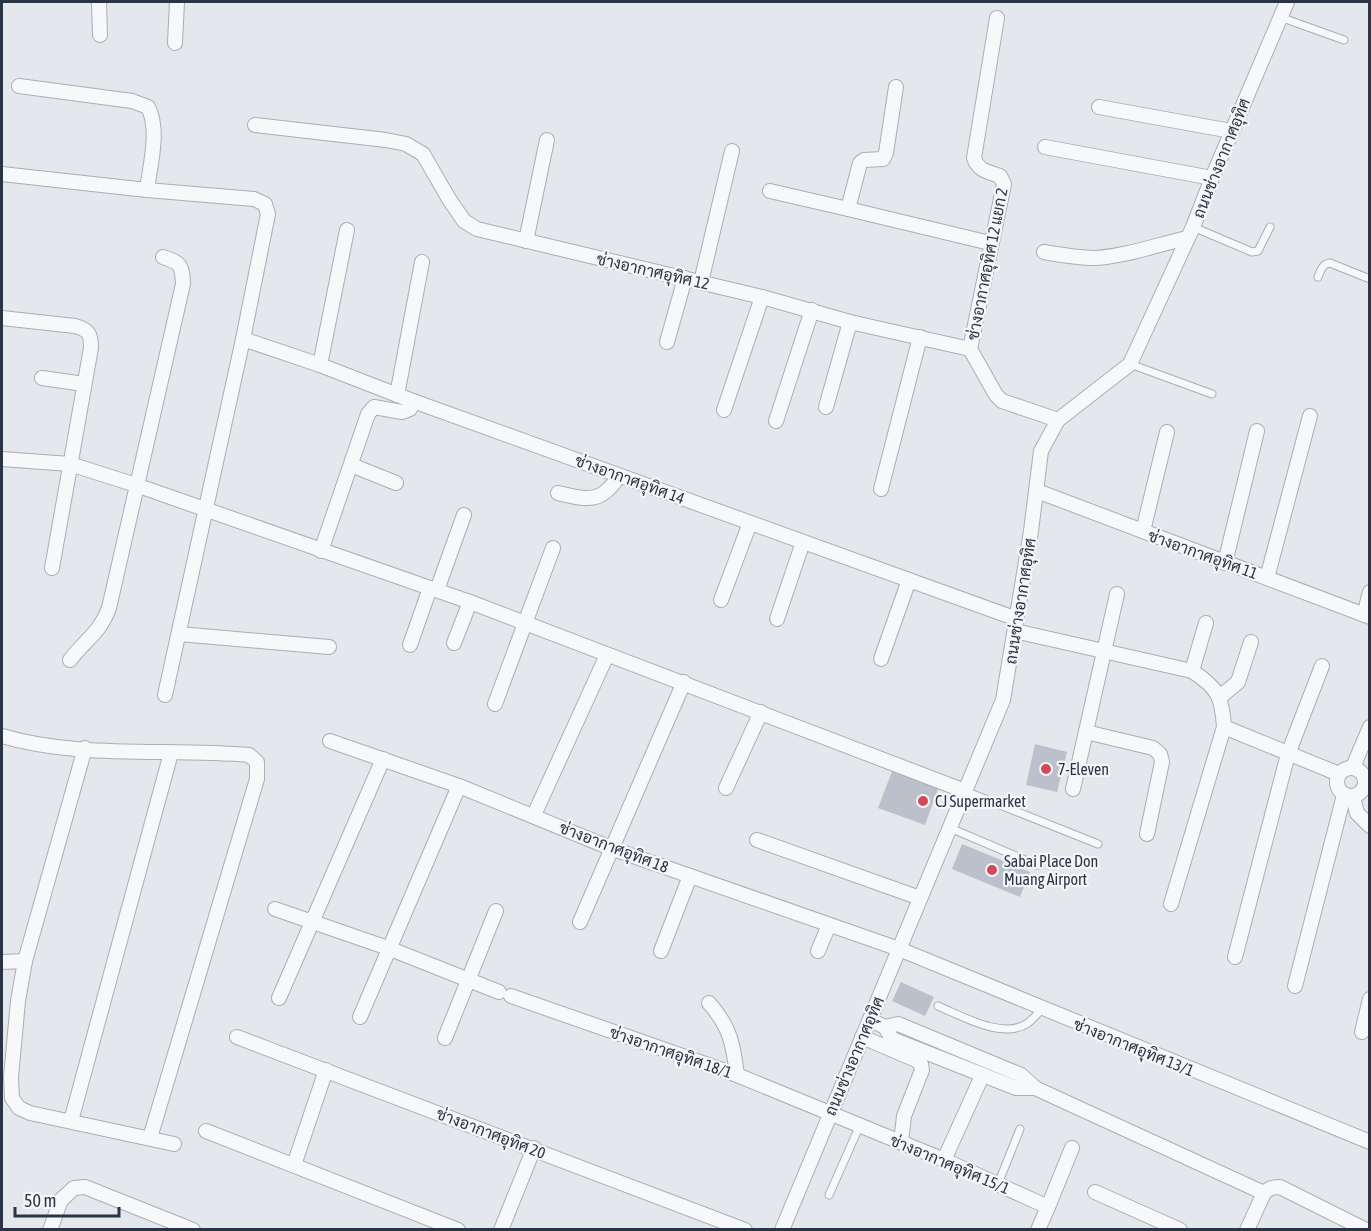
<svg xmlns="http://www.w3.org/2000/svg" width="1371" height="1231" viewBox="0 0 1371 1231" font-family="'Asap Condensed',Sarabun,sans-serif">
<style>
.building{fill:#bbc0ca}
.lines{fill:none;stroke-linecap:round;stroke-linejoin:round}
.lane-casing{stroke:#a9aeb7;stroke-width:9}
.street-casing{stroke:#a9aeb7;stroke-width:16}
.lane{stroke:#f7f8fa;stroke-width:7}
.street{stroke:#f7f8fa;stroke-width:14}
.poi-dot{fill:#d1495b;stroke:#f4f6f9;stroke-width:2}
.labels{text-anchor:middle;stroke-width:4.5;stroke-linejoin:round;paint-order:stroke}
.street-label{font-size:16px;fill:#2b3445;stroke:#f4f6f9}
.poi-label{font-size:16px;fill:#2b3445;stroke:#f4f6f9;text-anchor:start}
</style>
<rect width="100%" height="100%" fill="#e4e7ec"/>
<g class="building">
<path d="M1035,744l32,8 -10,40 -31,-7z"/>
<path d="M893,769l46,17 -14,39 -47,-17z"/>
<path d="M962,844l68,28 -10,25 -68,-28z"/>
<path d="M901,982l33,15 -9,19 -33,-15z"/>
</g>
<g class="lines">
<defs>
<g id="lane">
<path d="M1280,17l64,23"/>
<path d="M1193,227l59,25 6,-1 12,-24"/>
<path d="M1318,277c3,-7 4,-13 12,-14l40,16"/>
<path d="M1130,364l82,30"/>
<path d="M965,791l133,53"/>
<path d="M950,828l87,37"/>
<path d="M938,1006c24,10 65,34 90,17 5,-4 9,-9 14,-14"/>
<path d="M998,1184l22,-55"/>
<path d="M829,1195l31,-70"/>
</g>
<g id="street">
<path d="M99,2l1,33"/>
<path d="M175,43l2,-41"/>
<path d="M19,86l113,15 16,6c12,23 2,58 -1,83"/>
<path d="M896,87l-10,66 -3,6 -19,1 -4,3 -12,46 142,34"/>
<path d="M1099,107l132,24"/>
<path d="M255,125l131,15 20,4 17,10 26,45 15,22 13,8 285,68 88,25 120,27 26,46 6,6 56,19"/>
<path d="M1045,147l167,31"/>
<path d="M2,174l145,16 107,9 11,5 3,10 -25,125 -78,356"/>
<path d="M770,191l78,18"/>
<path d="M526,241l21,-101"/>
<path d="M1044,252c17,3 34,6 51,6 31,-2 62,-13 92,-20"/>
<path d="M701,282l31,-131"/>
<path d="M2,318l73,8c14,4 16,8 16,22l-39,220"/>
<path d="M243,339l77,26 93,36 604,218"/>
<path d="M667,342l18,-64"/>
<path d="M970,349l34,-165 -4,-8c-11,-4 -22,-5 -26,-18l23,-140"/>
<path d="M320,365l27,-135"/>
<path d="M42,378l42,6"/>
<path d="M397,395l25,-133"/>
<path d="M826,407l24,-85"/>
<path d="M724,410l38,-113"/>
<path d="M776,421l36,-111"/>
<path d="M2,459l68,5 66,21 334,117 495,189"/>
<path d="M351,465l45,18"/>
<path d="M881,489l39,-152"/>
<path d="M1037,491l333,126"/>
<path d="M558,493c30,7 43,11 61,-17"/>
<path d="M1143,531l24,-99"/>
<path d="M321,551l47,-137 6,-7 28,5 8,-3 3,-8"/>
<path d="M1225,563l32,-132"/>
<path d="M1267,578l43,-162"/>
<path d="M437,590l27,-75"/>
<path d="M721,600l29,-77"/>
<path d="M1364,615l6,-23"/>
<path d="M777,619l26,-77"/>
<path d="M1015,631l177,40 14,-48"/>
<path d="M179,634l150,13"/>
<path d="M454,643l16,-41"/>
<path d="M410,645l20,-57"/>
<path d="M881,659l28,-79"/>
<path d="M70,660c15,-20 30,-27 39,-52l74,-324c-1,-19 -2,-21 -20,-27"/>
<path d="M1220,697l18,-15 13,-40"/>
<path d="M495,704l58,-156"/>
<path d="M1224,727l115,47"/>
<path d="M1086,732l67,16 7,6 2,8 -15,72"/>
<path d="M2,736c77,23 167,12 247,19l8,7v17l-107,359"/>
<path d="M330,741l129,45 154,63 286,100 471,193"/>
<path d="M85,748l-60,213 -7,40 -7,76 1,21 7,10 11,5 144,31"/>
<path d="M1353,767l17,-40"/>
<circle cx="1351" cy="782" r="14"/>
<path d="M726,788l35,-76"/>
<path d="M1073,789l44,-195"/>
<path d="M1353,797l4,16 13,13"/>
<path d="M534,815l73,-160"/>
<path d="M757,840l163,58"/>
<path d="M1171,904l53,-177c-2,-31 -6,-39 -32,-56"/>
<path d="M275,909l113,39 111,44"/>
<path d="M580,922l104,-240"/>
<path d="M661,951l29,-75"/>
<path d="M818,951l11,-26"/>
<path d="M1235,957l53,-203 34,-88"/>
<path d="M2,962l23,-1"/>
<path d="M1295,986l49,-191"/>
<path d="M511,996l226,79 207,85 104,47 -10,23"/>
<path d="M279,998l104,-239"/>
<path d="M709,1003c21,24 24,40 28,72"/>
<path d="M360,1017l99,-231"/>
<path d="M879,1024l6,3 7,12 124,49h19"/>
<path d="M885,1027l13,-3 123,51 14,13 229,105"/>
<path d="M1362,1032l8,-33"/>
<path d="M237,1037l508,193"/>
<path d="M862,1037l54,23 5,4 1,6 -18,46 -3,26"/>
<path d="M445,1038l51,-127"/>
<path d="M71,1121l100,-368"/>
<path d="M206,1131l252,99"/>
<path d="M944,1160l38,-84"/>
<path d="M294,1165l32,-95"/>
<path d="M1095,1192l85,38"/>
<path d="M1048,1207l24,-59"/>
<path d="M50,1230l11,-30 13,-12 11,-1 108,43"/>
<path d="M501,1230l33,-82"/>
<path d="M782,1230l221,-530 28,-169 10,-80 17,-31 72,-56 63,-137 19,-49 75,-176"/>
<path d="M1247,1230l17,-37c5,-5 9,-6 16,-6l86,43"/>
</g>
</defs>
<use href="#lane" class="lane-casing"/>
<use href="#street" class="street-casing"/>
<use href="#lane" class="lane"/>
<use href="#street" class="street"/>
</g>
<g class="poi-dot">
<circle cx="1046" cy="769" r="6"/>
<circle cx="923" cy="801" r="6"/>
<circle cx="992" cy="870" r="6"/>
</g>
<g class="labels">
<g class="street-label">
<text transform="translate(1221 158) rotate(-68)" y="6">ถนนช่างอากาศอุทิศ</text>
<text transform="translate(987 264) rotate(-79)" y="6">ช่างอากาศอุทิศ 12 แยก 2</text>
<text transform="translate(653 271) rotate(13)" y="6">ช่างอากาศอุทิศ 12</text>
<text transform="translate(630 479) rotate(20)" y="6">ช่างอากาศอุทิศ 14</text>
<text transform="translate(1203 554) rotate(20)" y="6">ช่างอากาศอุทิศ 11</text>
<text transform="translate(1020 601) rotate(-81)" y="6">ถนนช่างอากาศอุทิศ</text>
<text transform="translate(614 847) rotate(21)" y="6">ช่างอากาศอุทิศ 18</text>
<text transform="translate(1134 1047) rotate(22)" y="6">ช่างอากาศอุทิศ 13/1</text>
<text transform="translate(671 1052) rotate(19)" y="6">ช่างอากาศอุทิศ 18/1</text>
<text transform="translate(854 1056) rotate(-67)" y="6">ถนนช่างอากาศอุทิศ</text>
<text transform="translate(491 1133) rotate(21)" y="6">ช่างอากาศอุทิศ 20</text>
<text transform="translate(950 1164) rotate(23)" y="6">ช่างอากาศอุทิศ 15/1</text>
</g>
<g class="poi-label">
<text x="1058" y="775">7-Eleven</text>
<text x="935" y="807">CJ Supermarket</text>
<text x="1004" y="867">Sabai Place Don<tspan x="1004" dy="18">Muang Airport</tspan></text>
</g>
</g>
<rect width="1371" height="1231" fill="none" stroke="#2b3445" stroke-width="6"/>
<path d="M15 1207v9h104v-9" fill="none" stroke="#2b3445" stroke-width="3"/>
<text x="24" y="1207" font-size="18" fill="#2b3445" stroke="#f4f6f9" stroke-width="4.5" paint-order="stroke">50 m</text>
</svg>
